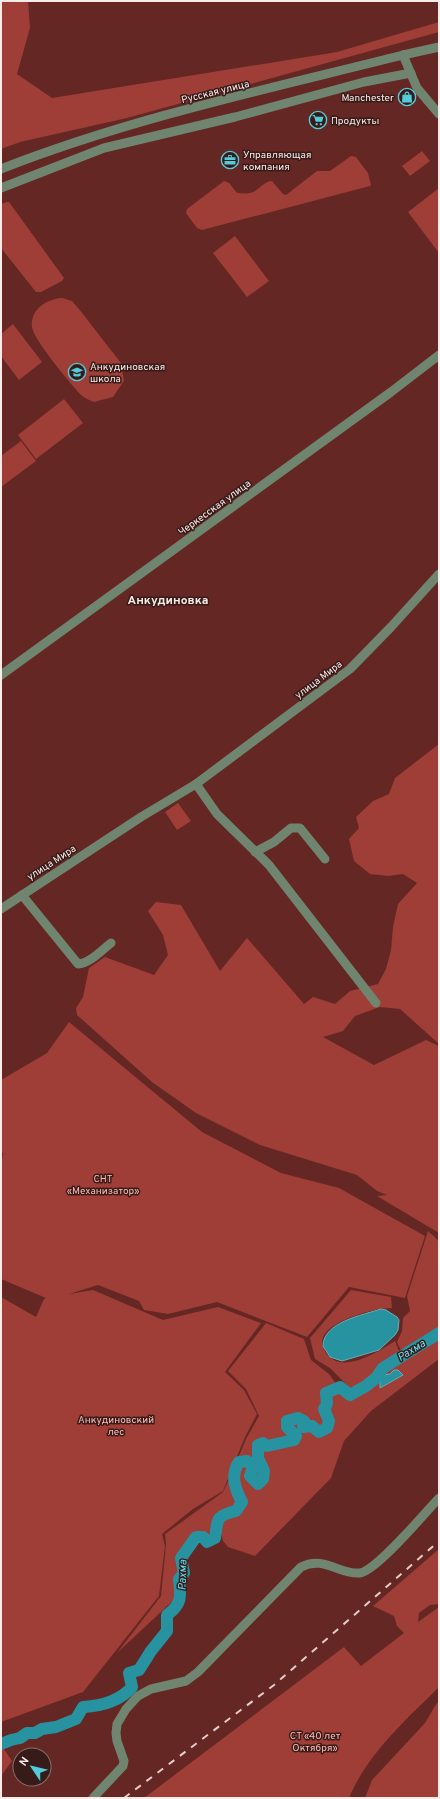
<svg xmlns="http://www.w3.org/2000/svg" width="440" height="1799" viewBox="0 0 440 1799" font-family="Overpass,sans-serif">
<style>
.green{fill:#9f3d37}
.water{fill:#2893a0;stroke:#67adb6}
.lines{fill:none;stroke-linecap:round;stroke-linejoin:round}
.river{stroke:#2893a0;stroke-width:12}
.minor{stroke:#6f8570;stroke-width:9}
.rail{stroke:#e4cdca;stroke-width:2;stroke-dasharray:7 7;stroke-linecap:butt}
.labels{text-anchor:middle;stroke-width:3;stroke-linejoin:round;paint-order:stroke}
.street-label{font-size:10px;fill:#fbebe9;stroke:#371b18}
.poi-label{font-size:10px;fill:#fbebe9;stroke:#371b18;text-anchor:start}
.park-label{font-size:10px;fill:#febeb6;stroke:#371b18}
.water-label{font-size:11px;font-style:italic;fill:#64e1f1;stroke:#371b18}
.quarter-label{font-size:12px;font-weight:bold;fill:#fbebe9;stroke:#371b18}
</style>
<rect width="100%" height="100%" fill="#642723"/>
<g class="green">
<path d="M1,1h27l2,27 -13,46 35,24 285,-46 102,-30v10l-312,86 -107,24 -19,7z"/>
<path d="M422,151l8,10 -20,15 -8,-10z"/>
<path d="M351,156l5,1 12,16 3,12 -1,1 -168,44 -5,-2 -11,-15 1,-4 37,-28 5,2 8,10c4,0 9,1 13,0 9,-2 13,-12 22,-12l11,13 3,1 31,-24h13z"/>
<path d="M439,188v65l-31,-41z"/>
<path d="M7,202h2l55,76 -2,3 -21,11h-5l-35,-44v-44z"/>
<path d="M235,236l34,45 -22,16 -34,-44z"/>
<path d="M62,298l10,3 7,8 42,54 3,18 -11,16 -19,5c-5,-2 -10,-4 -14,-8 -10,-11 -47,-55 -48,-67 -2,-18 15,-28 30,-29z"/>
<path d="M13,324l29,38 -23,18 -18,-24v-22z"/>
<path d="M64,399l19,24 -47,36 -18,-24z"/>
<path d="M21,441l15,20 -35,26v-31z"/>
<path d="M439,744v300l-39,-35 -20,-2 -25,9 -12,15 -20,6 51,28 52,-25 13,6v187l-62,-37 10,-1 -10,-4 -20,-16 -97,-30 -64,-32 -44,-31 -75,-67 -1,-7 7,-11 6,-29 16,-11 49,18 14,-20 -5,-20 -15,-24 8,-9 25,3 39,66 27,-33 57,66 9,-7 22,7 15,-13 28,-7 8,-15 5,-19 2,-23 5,-23 19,-21 -14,-9 -15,2 -18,-2 -16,-13 -5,-22 10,-11 -3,-11 17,-16 16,-7 6,-16z"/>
<path d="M178,803l13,18 -14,9 -12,-18z"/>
<path d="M69,1022l133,110 79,41 58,15 86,48 -20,62 -56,-11 -42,50 -90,-35 -49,12 -24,-4 -5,-9 -41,-16 -29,9 24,-4 70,30 55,-13 43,16 -36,49 19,18 13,24 -12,23 -22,54 -30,18 -31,25 3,12 -6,50 -76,96 -82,30v-425l35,20 8,-18 2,-1 -45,-19v-112l2,-14 -2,-1v-72l46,-27z"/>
<path d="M428,1231l11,10v90l-37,22 -5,-11 5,-11 1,-13 7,-7 -3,-15z"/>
<path d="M351,1290l40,7 1,11c-17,0 -57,11 -67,26 -4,5 -3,12 0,17 14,26 53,1 70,-10l4,10 -33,31 -15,7 -21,-21 -15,-9 -5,-21z"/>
<path d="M266,1323l38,16 7,21 18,14 8,11 -14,8 -1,18 3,13 -6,4 -6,-4h-6l-1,-6 -7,-2 -14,3 -1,6 7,12 -23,6 -4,-2 -7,2 -2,11 5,16 -2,6 -4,-1 1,-11 -8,-7 -9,1 8,-19 13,-23 -13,-27 -18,-18z"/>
<path d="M439,1335v24l-68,52 -27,30 -13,37 -76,78 -27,-9 -5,-6 -4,-17 6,-8 13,-3 7,-11 -8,-16 2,-18 6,-3 4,4 -2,9 11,8c19,-16 1,-19 5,-38l3,1 29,-7 3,-7 -7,-11 10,-1 1,6h9l8,5 7,-3 5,-6 -4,-16 2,-5v-10l12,-3 9,6 27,-17 9,-10z"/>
<path d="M232,1473l1,20 5,10c-6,8 -9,5 -16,9 -9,4 -9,15 -10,23l-5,4 -4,-4 -8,-1 -17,23 3,16 -4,6 2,16 -62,58 44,-57 5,-52 -1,-10 58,-42z"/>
<path d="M439,1549v55l-9,1 -11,8 -1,9 21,-15v80c-34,34 -71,66 -90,111h-205l200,-151 17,19 43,-33 -7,-7 -3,-10 -21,-10z"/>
<path d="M439,1701v97h-74l7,-18 53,-57 10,-17z"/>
<path d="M1,1748l3,1 8,12 -11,15z"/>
</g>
<g class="water">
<path d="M381,1309l5,1 11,7 2,3 -1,10 -3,5 -16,15 -37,11 -12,-4 -7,-11c0,-24 40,-31 58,-37z"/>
<path d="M394,1370h4l5,5 -23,13v-9l3,-4 7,-1z"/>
</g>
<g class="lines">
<path class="river" d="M1,1744l10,-4 9,-2 7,-5h8l7,-4 14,-2 20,-8 7,-12c18,-1 36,-5 49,-20l-3,-14 10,-3 12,-19 16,-20v-16c15,-11 14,-18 12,-36l5,-6 -3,-15 15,-21h7l4,5 8,-4c3,-19 0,-22 21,-27l6,-9c-7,-13 -12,-27 -3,-40l8,-1 6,6 -3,9 8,8 5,-5 1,-8 -6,-13v-13l5,-2 4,3 27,-6 2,-4 -9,-9v-6l11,-3 6,3 -1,6 9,-1 7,6 8,-4 2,-7 -5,-12 3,-5 -1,-11 14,-6 10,8 16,-9 10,-8 7,-10 56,-35"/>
<g class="minor">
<path d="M403,55l14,33 22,26"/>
<path d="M1,169c130,-51 267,-80 402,-114l36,-8"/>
<path d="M1,188l103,-40 131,-31 129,-35 47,-9"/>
<path d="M1,675l390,-283 48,-37"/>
<path d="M196,784l21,30 52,51 107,138"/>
<path d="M255,852l19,-10 17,-14h9l25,31"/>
<path d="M22,895l56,69c12,-1 24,-14 33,-21"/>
<path d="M1,909l140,-92 55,-33 154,-115 41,-42 48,-53"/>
<path d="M93,1798l30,-32 1,-5 -7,-20 -1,-8 1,-9 9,-15 12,-13 13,-7 35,-8 12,-9 103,-105c23,-12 38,8 59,6 16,-2 66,-61 79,-75"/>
</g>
<path class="rail" d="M124,1798l150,-113 165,-144"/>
</g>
<defs>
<symbol id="shop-ring" viewBox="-11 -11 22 22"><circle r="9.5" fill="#371b18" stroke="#53cbda" stroke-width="1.5"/><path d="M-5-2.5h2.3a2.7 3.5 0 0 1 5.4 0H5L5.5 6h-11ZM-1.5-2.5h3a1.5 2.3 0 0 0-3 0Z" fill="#53cbda"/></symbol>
<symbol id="supermarket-ring" viewBox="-11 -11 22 22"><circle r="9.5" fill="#371b18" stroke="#53cbda" stroke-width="1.5"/><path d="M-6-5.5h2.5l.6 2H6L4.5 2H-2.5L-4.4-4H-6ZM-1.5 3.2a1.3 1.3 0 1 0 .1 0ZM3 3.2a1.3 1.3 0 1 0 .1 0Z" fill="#53cbda"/></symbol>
<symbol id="office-ring" viewBox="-11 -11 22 22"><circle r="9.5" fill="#371b18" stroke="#53cbda" stroke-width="1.5"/><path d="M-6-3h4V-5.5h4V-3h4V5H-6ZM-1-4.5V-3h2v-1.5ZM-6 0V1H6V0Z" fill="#53cbda"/></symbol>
<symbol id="school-ring" viewBox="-11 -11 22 22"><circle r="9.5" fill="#371b18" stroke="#53cbda" stroke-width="1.5"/><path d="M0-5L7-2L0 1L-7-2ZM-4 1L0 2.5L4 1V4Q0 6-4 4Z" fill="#53cbda"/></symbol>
</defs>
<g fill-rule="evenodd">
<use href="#shop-ring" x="397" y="87" width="20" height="20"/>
<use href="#supermarket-ring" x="308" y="110" width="20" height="20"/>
<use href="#office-ring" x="220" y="150" width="20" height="20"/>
<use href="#school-ring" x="67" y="362" width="20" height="20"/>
</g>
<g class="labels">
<g class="street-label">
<text transform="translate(215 91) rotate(-14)" y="4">Русская улица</text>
<text transform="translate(214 507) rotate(-36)" y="4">Черкесская улица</text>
<text transform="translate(318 679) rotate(-37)" y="4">улица Мира</text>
<text transform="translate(51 862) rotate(-33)" y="4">улица Мира</text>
</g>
<g class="poi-label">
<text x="394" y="101" text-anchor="end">Manchester</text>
<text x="331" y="124">Продукты</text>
<text x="243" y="158">Управляющая<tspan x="243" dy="12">компания</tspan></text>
<text x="90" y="370">Анкудиновская<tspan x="90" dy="12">школа</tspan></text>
</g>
<g class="park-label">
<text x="103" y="1182">СНТ<tspan x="103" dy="12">«Механизатор»</tspan></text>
<text x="116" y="1423">Анкудиновский<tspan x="116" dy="12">лес</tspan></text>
<text x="315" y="1739">СТ «40 лет<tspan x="315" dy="12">Октября»</tspan></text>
</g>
<g class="water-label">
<text transform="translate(411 1350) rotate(-32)" y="4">Рахма</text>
<text transform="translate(182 1575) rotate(-88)" y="4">Рахма</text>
</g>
<g class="quarter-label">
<text x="168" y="604">Анкудиновка</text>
</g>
</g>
<rect width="440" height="1799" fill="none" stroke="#fbebe9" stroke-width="4"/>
<g transform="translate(32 1767) rotate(305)"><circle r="19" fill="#371b18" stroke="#856e6c"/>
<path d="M0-3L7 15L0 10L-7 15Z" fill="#53cbda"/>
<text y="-6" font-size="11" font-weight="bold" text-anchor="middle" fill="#fbebe9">N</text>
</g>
</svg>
